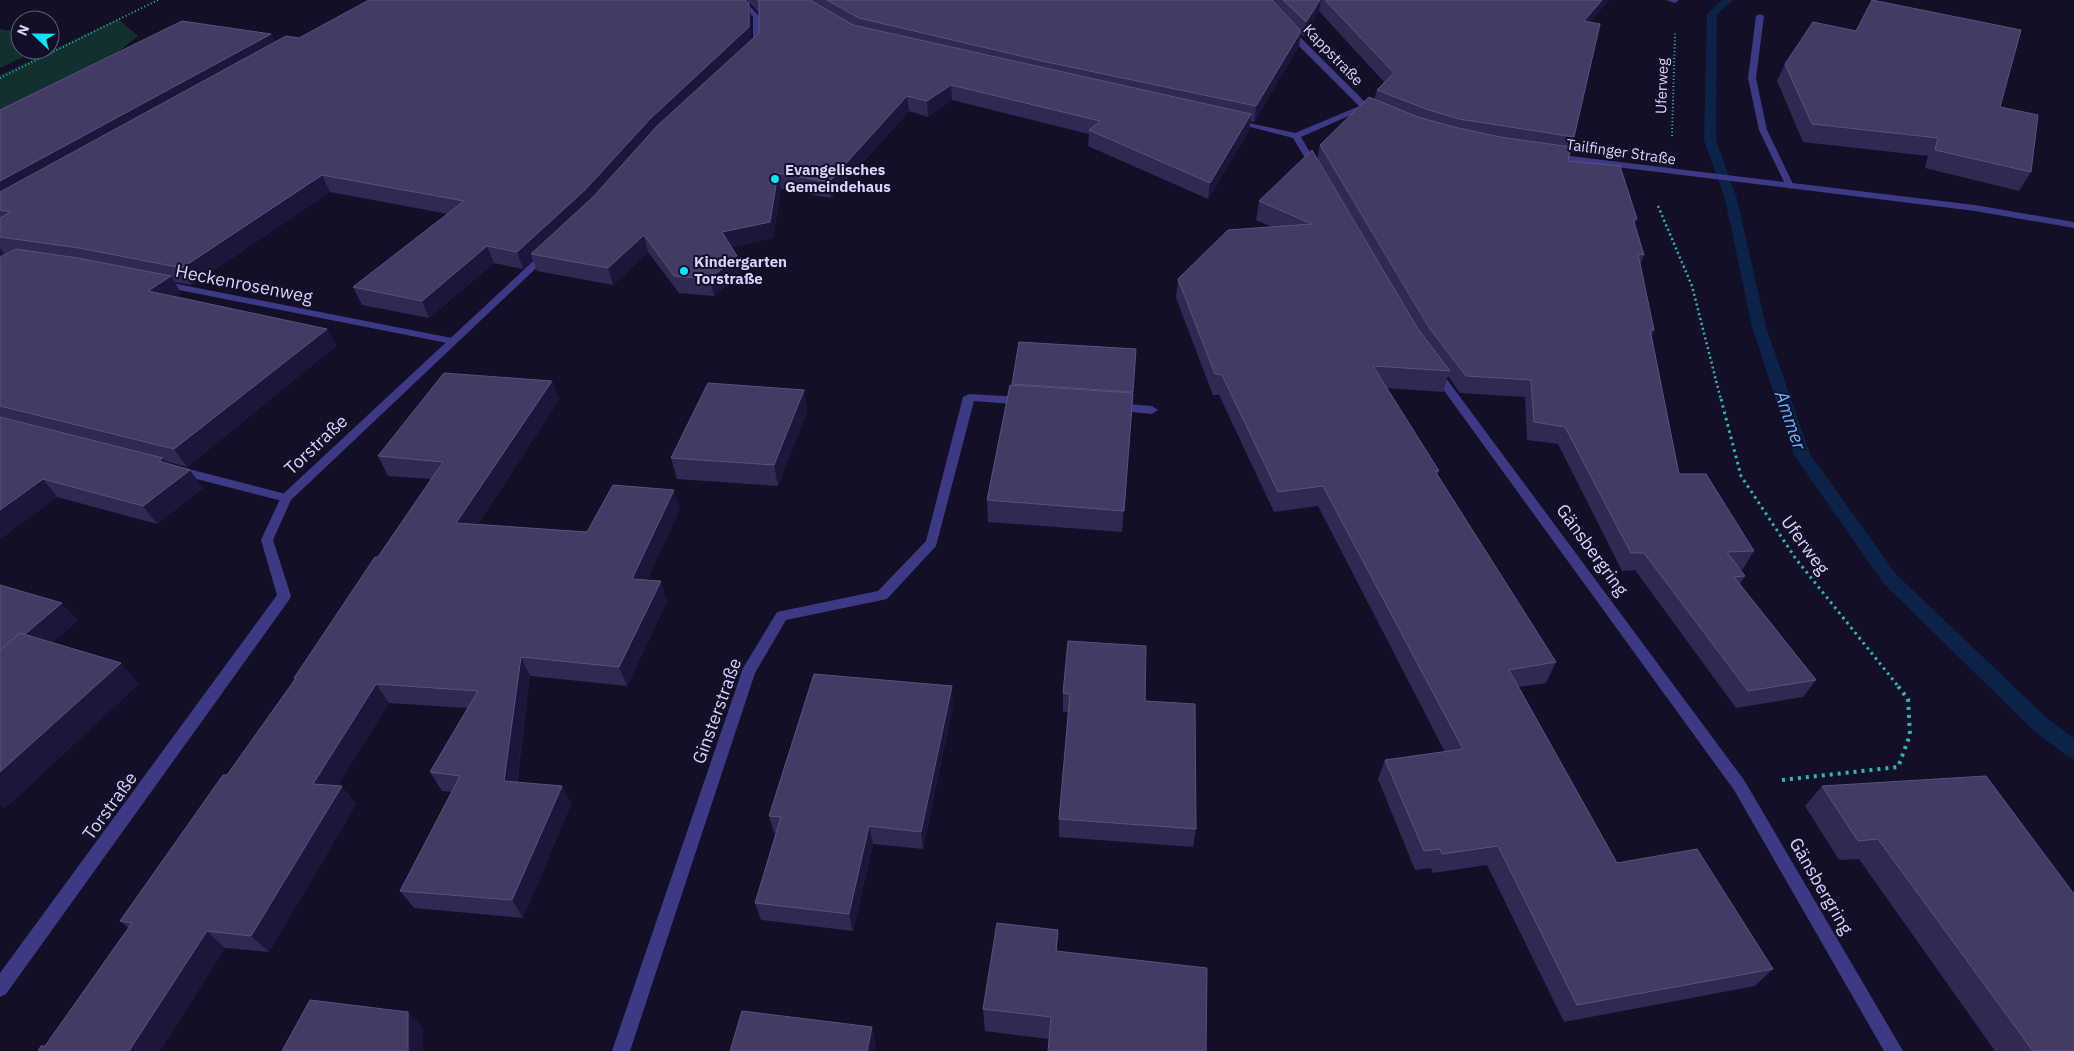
<svg xmlns="http://www.w3.org/2000/svg" width="2074" height="1051" viewBox="0 0 2074 1051" font-family="'IBM Plex Sans',sans-serif">
<style>
.green{fill:#12302f}
.lines{fill:none;stroke-linecap:round;stroke-linejoin:round}
.stream{fill:#0c2248;fill-rule:evenodd}
.path-far3{stroke:#2fb8b0;stroke-width:2;stroke-dasharray:1 2.5;stroke-linecap:butt}
.path-far2{stroke:#2fb8b0;stroke-width:2.5;stroke-dasharray:2 3;stroke-linecap:butt}
.path-far1{stroke:#2fb8b0;stroke-width:3;stroke-dasharray:2.5 4;stroke-linecap:butt}
.path{stroke:#2fb8b0;stroke-width:4;stroke-dasharray:3 5;stroke-linecap:butt}
.service{fill:#3d3a85;fill-rule:evenodd}
.minor{fill:#3d3a85;fill-rule:evenodd}
.tertiary{fill:#3d3a85;fill-rule:evenodd}
.wall{fill:#312854}
.shaded-wall{fill:#1d163a}
.building{fill:#433a66;stroke:#5a527e}
.poi-dot{fill:#00e5ff;stroke:#130f26;stroke-width:2}
.labels{text-anchor:middle;stroke-width:4;stroke-linejoin:round;paint-order:stroke}
.far-street-label{font-size:15px;fill:#d9d4ff;stroke:#130f26}
.far-poi-label{font-size:15px;font-weight:bold;fill:#d9d4ff;stroke:#130f26;text-anchor:start}
.street-label{font-size:18px;fill:#d9d4ff;stroke:#130f26}
.water-label{font-size:19px;font-style:italic;fill:#62b6ff;stroke:#130f26}
</style>
<rect width="100%" height="100%" fill="#130f26"/>
<g class="green">
<path d="M118,19l20,17 -56,45 -82,42v-48z"/>
<path d="M0,29l20,3v18h18l-38,18z"/>
</g>
<g class="lines">
<path class="stream" d="M1722,0h11l-16,15 -1,125 21,59 29,128 44,127 86,120 152,145 26,19v21l-7,-3 -33,-25 -150,-147 -90,-129 -42,-128 -27,-128 -21,-59 3,-126z"/>
<g class="path-far3">
<path d="M0,78l158,-78"/>
<path d="M1672,136l3,-103"/>
</g>
<path class="path-far2" d="M1658,206l34,80 29,114"/>
<path class="path-far1" d="M1721,399l20,77 55,83 102,127"/>
<path class="path" d="M1782,780l116,-13 12,-32 -2,-36 -11,-14"/>
<g class="service">
<path d="M162,281l290,57 5,3 -5,3 -293,-58v-4z"/>
<path d="M177,466l109,28 6,4 -6,4 -113,-29 -2,-3 2,-3z"/>
</g>
<g class="minor">
<path d="M737,0h7l16,17 1,27 -6,7 -7,-2 5,-5v-27z"/>
<path d="M1666,0h12v1l-3,2z"/>
<path d="M1760,14l4,2 -8,62 11,52 27,56 -4,3 -4,-3 -27,-56 -11,-52 8,-62z"/>
<path d="M1362,105l7,2 -68,30 18,31 -4,3 -4,-3 -18,-30 -62,-16 4,-2 60,13z"/>
<path d="M547,250l3,1v4l-259,245 -18,40 18,56 -2,4 -283,394 -6,3v-24l277,-378 -16,-55 21,-45 262,-244z"/>
<path d="M1436,369l4,1 304,410 159,271h-19l-150,-261 -302,-416 -1,-2z"/>
<path d="M969,394l54,3 6,4 -6,4 -49,-4 -38,145 -49,53 -101,21 -31,53 -125,378h-18l131,-383 34,-56 101,-21 48,-50 37,-144z"/>
<path d="M1116,403l36,3 6,4 -6,4 -40,-4 -2,-3 2,-3z"/>
</g>
<g class="tertiary">
<path d="M1285,28h6l77,77 10,4v4l-16,-4 -77,-77z"/>
<path d="M1554,154l421,51 99,17v6l-99,-17 -424,-52v-4z"/>
</g>
</g>
<g class="wall">
<path d="M747,0h862l-19,22 -16,115 -4,10 -2,14 69,58 -2,5 9,31 -4,10 14,65 -2,6 27,138 75,77 -11,18h-3l5,7 -5,8 76,96 -13,17 -67,11 -101,-138 -13,1 -64,-127 -31,-4 -2,-43 -65,-4 -12,-17 -5,16 -57,-4 53,83 -2,4 119,187 -10,21 -28,4 99,176 156,106 -18,17 -191,36 -77,-157 -54,8 -2,-5 -16,2 -37,-91 7,-19 60,-8 -127,-246 -44,6 -55,-117h-6l-37,-97 2,-19 94,-52 -16,-7 3,-19 58,-42 3,-14 54,-45 3,-10 7,-8 -65,-71 -15,26 -3,-3 -2,12 -45,76 -4,-1 -1,9 -41,69 -120,-53 1,-12 -137,-34 -24,17 -19,-6 -78,87 -50,-9 -8,49 -42,9 10,26 -27,23 -35,-3 -31,-41 -35,33 -76,-14 -4,-11 -10,9 -29,-6 -65,55 -67,-13 -9,-18 95,-73 -118,-22 -138,93 -18,-3 7,11 -5,3 151,33 9,17 -149,121 -22,-6 2,2 36,25 -46,36 -100,-27 -57,42v-429l271,-76 4,8 24,-4 452,-20v22l8,-7v-20z"/>
<path d="M1785,64l215,43 31,65 -12,19 -94,-23 3,-12 -125,-14 -26,-61z"/>
<path d="M1019,342l117,7 -14,183 -134,-10 -1,-22 25,-115z"/>
<path d="M552,381l7,19 -81,124 109,8 93,-23 -33,71 20,21 -40,85 -97,-10 -13,106 45,4 9,18 -48,114 -109,-10 -14,-17 52,-99 -10,-1 -12,-19 37,-64 -78,-5 -52,83 19,18 -87,148 -44,-4 -65,103h-122l7,-5 83,-118 -8,-7 107,-146 68,-96 -1,-1 137,-199 -43,-3 -10,-20z"/>
<path d="M804,390l3,21 -29,75 -101,-7 -6,-21z"/>
<path d="M1063,693l82,8 51,128 -3,18 -134,-10v-18l9,-107h-5z"/>
<path d="M953,705l-30,144 -50,-5 -20,87 -92,-11 -6,-17 21,-70h-2l-5,-17z"/>
<path d="M1822,786l252,108v157h-79l-136,-192 -20,1 -34,-54z"/>
<path d="M1058,930v22l-9,87 -64,-8 -2,-22z"/>
</g>
<g class="shaded-wall">
<path d="M1320,0h1l-2,11 -15,26 2,-15z"/>
<path d="M1602,0h7l-30,36 5,-15z"/>
<path d="M749,3l2,15v24l-161,165 -59,47 2,6 -10,9 -6,-17z"/>
<path d="M1301,31l-2,15 -45,76 2,-16z"/>
<path d="M271,34l7,15 -278,155v-23z"/>
<path d="M951,85l1,15 -24,17 -1,-16z"/>
<path d="M907,96l2,15 -78,87 -2,-16z"/>
<path d="M1251,114l-2,16 -41,69 2,-16z"/>
<path d="M778,173l3,16 -8,49 -48,11 -3,-17z"/>
<path d="M322,175l8,17 -138,93 -10,-17z"/>
<path d="M644,235l4,17 -35,33 -5,-17z"/>
<path d="M487,246l7,17 -65,55 -7,-17z"/>
<path d="M0,248l11,15 -11,7z"/>
<path d="M737,256l4,17 -27,23 -4,-17z"/>
<path d="M171,276l10,17 -22,15 -11,-17z"/>
<path d="M327,329l9,17 -149,121 -13,-18z"/>
<path d="M552,381l7,19 -93,142 -10,-19z"/>
<path d="M804,390l3,21 -29,75 -4,-21z"/>
<path d="M163,458l13,18 -17,-15z"/>
<path d="M190,470l13,18 -46,36 -14,-18z"/>
<path d="M43,479l14,18 -57,42v-29z"/>
<path d="M674,490l6,19 -41,89 -7,-19z"/>
<path d="M661,581l6,20 -40,85 -8,-19z"/>
<path d="M62,603l16,18 -62,53 -16,-19z"/>
<path d="M521,657l9,19 -16,124 -10,-19z"/>
<path d="M121,663l18,21 -134,125 -5,-4v-33z"/>
<path d="M376,684l13,19 -61,99 -15,-18z"/>
<path d="M952,686l1,19 -30,144 -2,-17z"/>
<path d="M342,786l14,18 -87,148 -18,-16z"/>
<path d="M562,786l9,18 -48,114 -11,-18z"/>
<path d="M869,826l4,18 -20,87 -4,-17z"/>
<path d="M1058,930v23l-2,-2z"/>
<path d="M207,931l18,17 -65,103h-31z"/>
<path d="M408,1012l15,16v23h-15z"/>
<path d="M872,1027l4,17 -1,7h-8z"/>
</g>
<g class="building">
<path d="M369,0h376l4,3v24l-99,92 -65,71 -68,62 -30,-6 -65,55 -69,-14 111,-86 -142,-26 -140,93 -103,-20 -79,-11v-19l11,-6 -11,-2v-18l286,-156 13,2z"/>
<path d="M758,0h52l43,25 398,89 -41,69 -121,-53 11,-9 -149,-36 -24,16 -20,-5 -78,86 -51,-9 -8,49 -48,10 15,24 -27,23 -36,-3 -30,-41 -36,33 -77,-14 62,-57 65,-72 101,-92v-32z"/>
<path d="M827,0h445l29,31 -45,75 -214,-45 -183,-43z"/>
<path d="M1283,0h37l-14,22z"/>
<path d="M1325,0h277l-18,21 16,3 -26,113 -115,-18 -33,-10 -49,-19 17,-17z"/>
<path d="M1872,0l149,30 -21,77 38,8 -7,57 -96,-22 3,-12 -126,-14 -27,-60 28,-42 43,9z"/>
<path d="M182,21l89,13 -271,147v-71z"/>
<path d="M1369,97l49,20 36,10 46,10 71,10 -3,14 52,5 17,53h-4l11,36 -6,-1 16,76h-4l29,144h27l48,77 -27,1 18,24 -11,1 82,103 -68,11 -104,-138h-13l-66,-126 -31,-5 -3,-42 -65,-4 -36,-47 -110,-184z"/>
<path d="M1312,150l106,179 32,42 -77,-5 66,105h-4l121,191 -47,8 108,193 80,-14 76,120 -196,36 -79,-159 -56,8 -2,-5 -16,2 -39,-91 78,-11 -140,-263 -45,6 -56,-117 -7,-1 -37,-95 50,-49 84,-6 -53,-23z"/>
<path d="M16,249l62,9 93,18 -23,15 179,38 -153,120 -174,-43v-149z"/>
<path d="M1019,342l117,7 -3,43 -121,-8z"/>
<path d="M444,373l108,8 -96,142 131,9 26,-47 61,5 -42,89 29,2 -42,86 -98,-10 -17,124 58,5 -50,114 -112,-9 60,-115 -30,-4 48,-81 -102,-7 -63,100 29,2 -91,150 -44,-5 -78,120h-91l3,-5h4l87,-123 -12,-2 103,-146h4l69,-97h-2l81,-121h3l65,-95 -65,-6z"/>
<path d="M708,383l96,7 -30,75 -103,-7z"/>
<path d="M1010,385l123,8 -9,118 -137,-11z"/>
<path d="M0,417l163,41 -4,3 31,9 -47,36 -100,-27 -43,31z"/>
<path d="M0,585l62,18 -38,32 -4,-2 -20,17z"/>
<path d="M20,633l101,30 -121,109v-122z"/>
<path d="M1068,641l78,5 -1,55 50,3 1,125 -137,-10 11,-125 -7,-1z"/>
<path d="M814,674l138,12 -31,146 -52,-6 -20,88 -94,-11 26,-86 -12,-1z"/>
<path d="M1986,776l88,118v157h-41l-155,-212 -20,2 -36,-55z"/>
<path d="M997,923l61,7 -2,21 151,17 -1,83h-158l3,-34 -68,-8z"/>
<path d="M310,1000l98,12v39h-126z"/>
<path d="M742,1011l130,16 -5,24h-137z"/>
</g>
<g class="poi-dot">
<circle cx="775" cy="179" r="5"/>
<circle cx="684" cy="271" r="5"/>
</g>
<g class="labels">
<g class="far-street-label">
<text transform="translate(1333 55) rotate(46)" y="5">Kappstraße</text>
<text transform="translate(1662 86) rotate(-88)" y="5">Uferweg</text>
<text transform="translate(1621 152) rotate(8)" y="5">Tailfinger Straße</text>
</g>
<g class="far-poi-label">
<text x="785" y="175">Evangelisches<tspan x="785" dy="17">Gemeindehaus</tspan></text>
<text x="694" y="267">Kindergarten<tspan x="694" dy="17">Torstraße</tspan></text>
</g>
<g class="street-label">
<text transform="translate(244 284) rotate(11)" y="6">Heckenrosenweg</text>
<text transform="translate(316 445) rotate(-43)" y="6">Torstraße</text>
<text transform="translate(1805 545) rotate(54)" y="6">Uferweg</text>
<text transform="translate(1592 550) rotate(54)" y="6">Gänsbergring</text>
<text transform="translate(717 711) rotate(-70)" y="6">Ginsterstraße</text>
<text transform="translate(110 806) rotate(-54)" y="6">Torstraße</text>
<text transform="translate(1821 886) rotate(60)" y="6">Gänsbergring</text>
</g>
<g class="water-label">
<text transform="translate(1791 420) rotate(71)" y="7">Ammer</text>
</g>
</g>
<g transform="translate(35 35) rotate(292)"><circle r="24" fill="#130f26" stroke="#625e7d"/>
<path d="M0-4L9 19L0 12L-9 19Z" fill="#00e5ff"/>
<text y="-8" font-size="14" font-weight="bold" text-anchor="middle" fill="#d9d4ff">N</text>
</g>
</svg>
